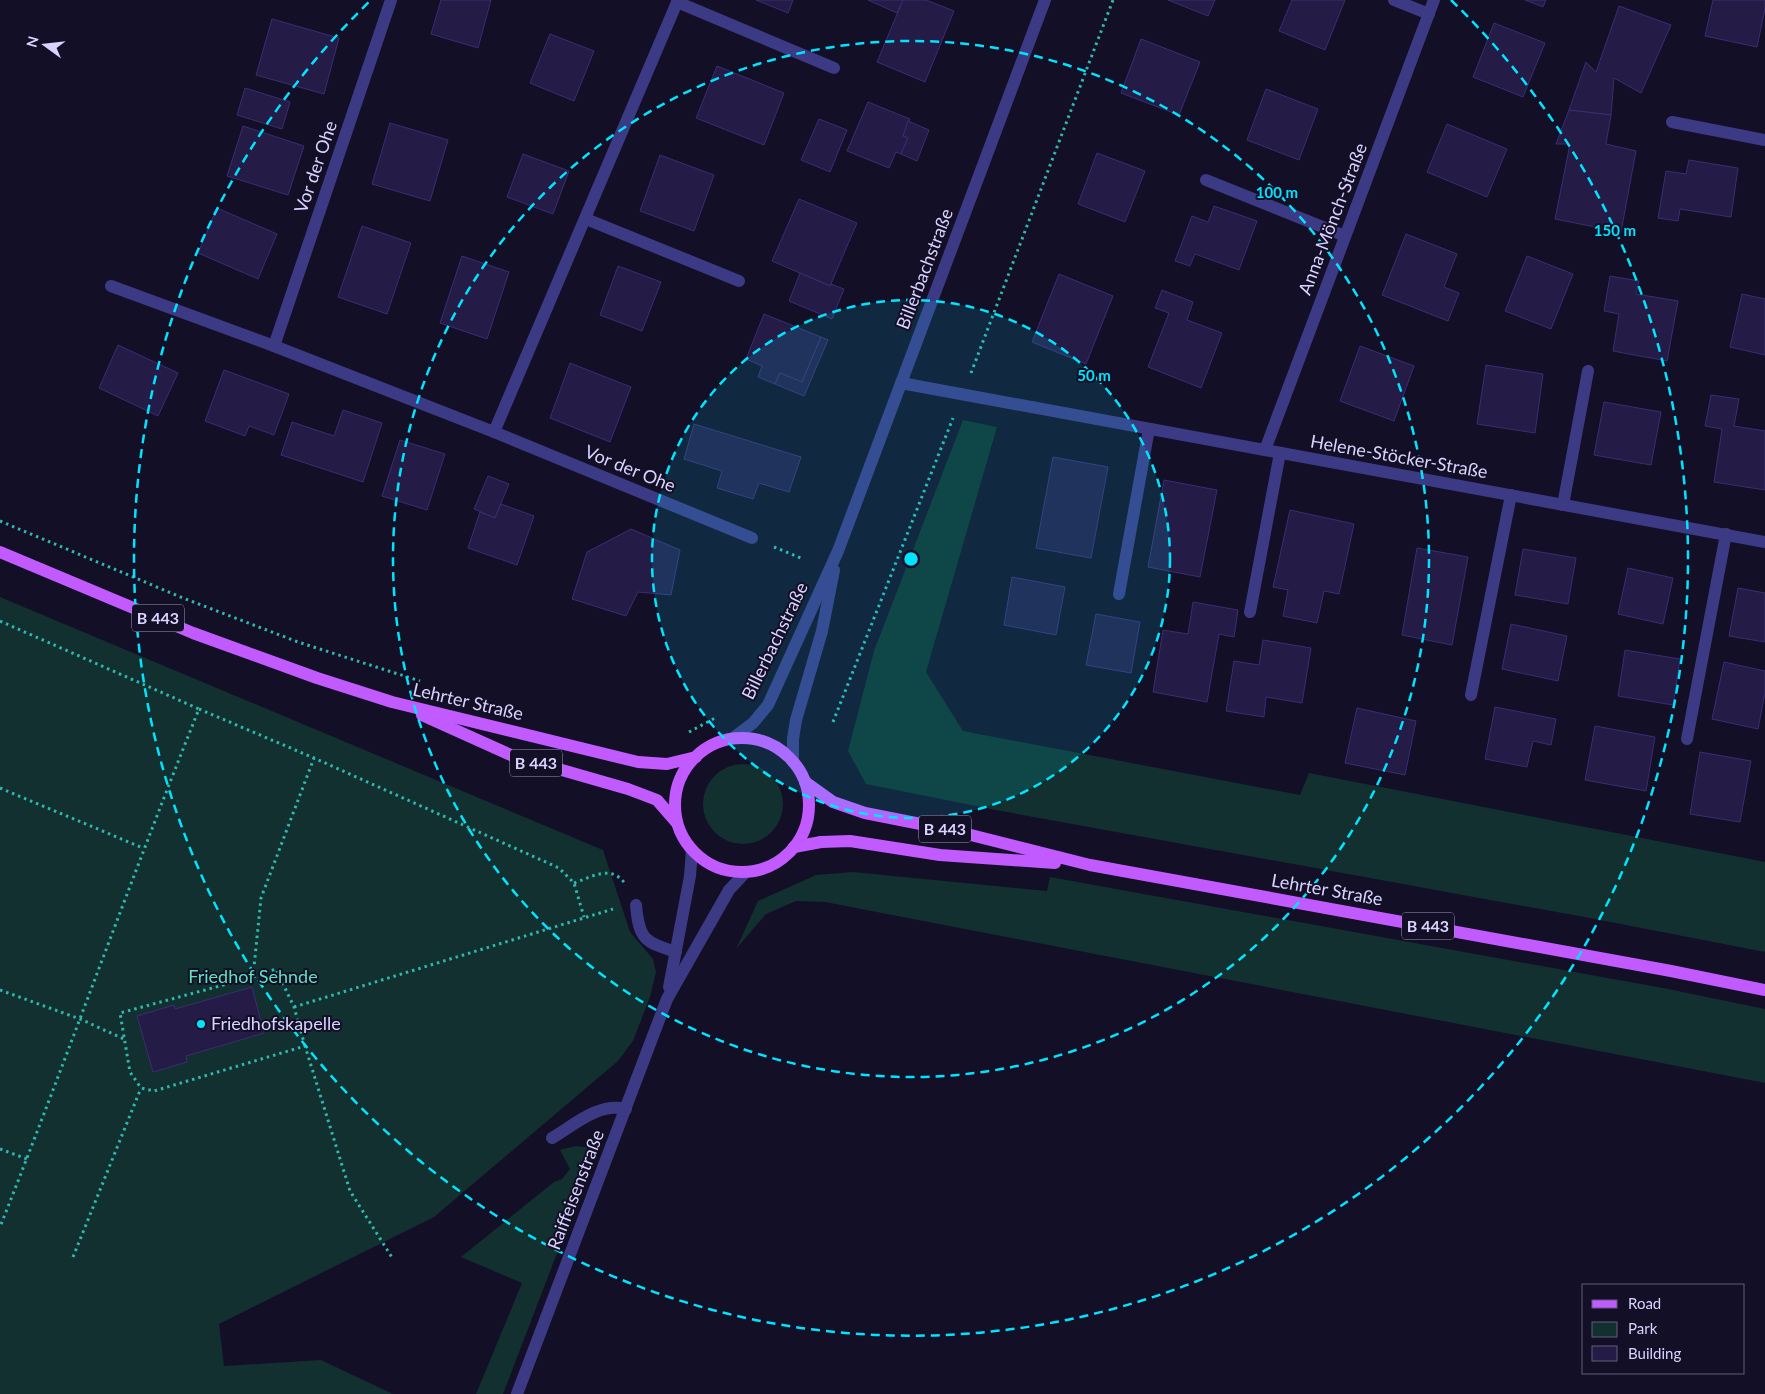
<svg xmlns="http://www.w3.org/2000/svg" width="1765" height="1394" viewBox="0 0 1765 1394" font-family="Lato,sans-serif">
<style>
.green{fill:#12302f}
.building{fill:#241b47;stroke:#3b2d73}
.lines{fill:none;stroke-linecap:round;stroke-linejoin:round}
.path{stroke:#2fb8b0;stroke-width:3;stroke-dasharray:2.5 4;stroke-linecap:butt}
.service{stroke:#3d3a85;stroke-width:12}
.minor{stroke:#3d3a85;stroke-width:12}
.primary{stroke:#c25bff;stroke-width:12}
.ring{fill:none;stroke:#00e5ff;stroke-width:2.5;stroke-dasharray:9 6}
.poi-dot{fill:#00e5ff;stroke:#130f26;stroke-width:2}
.labels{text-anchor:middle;stroke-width:4;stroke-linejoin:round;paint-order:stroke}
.shield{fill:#130f26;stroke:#9e99be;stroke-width:1}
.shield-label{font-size:16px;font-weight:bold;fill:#d9d4ff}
.street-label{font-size:18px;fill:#d9d4ff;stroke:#130f26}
.park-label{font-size:18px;fill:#5fe0c0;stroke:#130f26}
.poi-label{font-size:18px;fill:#d9d4ff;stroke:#130f26;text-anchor:start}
.centre{fill:#00e5ff;stroke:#130f26;stroke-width:2.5}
.ring-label{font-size:15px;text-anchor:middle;font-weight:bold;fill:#00e5ff;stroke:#130f26;stroke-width:4;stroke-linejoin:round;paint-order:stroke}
</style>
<rect width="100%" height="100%" fill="#130f26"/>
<g class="green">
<path d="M963,420l34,7 -71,245 37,59 337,64 9,-22 456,89v90l-170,-33 -599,-109 -130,-26 -18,-33 26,-100z"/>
<path d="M0,597l603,253 27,82 23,27 3,13 -6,25 -17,44 -15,20 -184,156 -215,107 5,42 97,-6 72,34h-393z"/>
<circle cx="743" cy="804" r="40"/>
<path d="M853,872l194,19 3,-14 613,111 102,21v74l-940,-181 -29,-1 -30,13 -30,35 22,-48 58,-26z"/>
<path d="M575,1146l18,2 -4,22 -86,224h-27l46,-111 -61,-26 93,-75 8,-3 8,-10 -10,-19z"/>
</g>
<g class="building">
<path d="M441,0h50l-13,48 -47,-14z"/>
<path d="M756,0h37l-5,13z"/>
<path d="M868,0h35l-6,13z"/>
<path d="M903,0h23l28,11 -29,71 -48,-20z"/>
<path d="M1168,0h47l-7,16z"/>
<path d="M1292,0h53l-20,50 -46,-19z"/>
<path d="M1525,0h21l-3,7z"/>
<path d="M1713,0h52v9l-8,38 -52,-11z"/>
<path d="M1619,6l52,19 -30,68 -27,-15 -3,37 -42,-5 17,-48 10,10z"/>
<path d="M272,19l67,19 -15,56 -68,-19z"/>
<path d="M1494,23l51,20 -22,54 -50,-20z"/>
<path d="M550,34l44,17 -20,50 -44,-18z"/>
<path d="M1141,39l59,23 -21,53 -58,-22z"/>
<path d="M717,66l67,27 -20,52 -68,-27z"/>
<path d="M245,88l45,14 -8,27 -45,-14z"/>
<path d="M1266,89l52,20 -19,51 -52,-20z"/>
<path d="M868,102l42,17 -7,17 5,2 -7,16 -5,-2 -7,16 -42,-17z"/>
<path d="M1569,110l42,5 -5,29 30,7 -15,81 -66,-13 15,-75h-14z"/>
<path d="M819,119l28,11 -17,42 -29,-12z"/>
<path d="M908,121l21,9 -12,31 -16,-7 7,-16 -5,-2z"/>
<path d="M390,123l58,17 -18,61 -58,-17z"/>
<path d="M1447,124l60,25 -20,48 -60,-25z"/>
<path d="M243,126l61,20 -16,49 -61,-19z"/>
<path d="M1097,153l48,18 -20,51 -47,-18z"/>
<path d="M523,154l46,17 -16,43 -46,-17z"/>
<path d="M660,155l54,20 -20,56 -54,-20z"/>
<path d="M1689,160l49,8 -7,49 -51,-8 -2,12 -20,-3 8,-47 20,3z"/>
<path d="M799,199l58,24 -27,63 -58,-25z"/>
<path d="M1214,206l43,15 -18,49 -44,-16 -5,12 -15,-5 17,-45 16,6z"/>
<path d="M217,208l60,26 -19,45 -60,-26z"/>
<path d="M362,226l49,17 -24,71 -49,-17z"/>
<path d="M1406,234l51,20 -13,33 15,6 -11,28 -66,-26z"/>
<path d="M462,256l47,16 -22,67 -47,-16z"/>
<path d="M1527,256l46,18 -22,55 -46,-18z"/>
<path d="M618,266l43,16 -19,49 -42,-16z"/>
<path d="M800,273l30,13 1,-2 13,5 -12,30 -43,-18z"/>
<path d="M1059,274l54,22 -27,68 -54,-22z"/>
<path d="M1610,276l29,5 -3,13 42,7 -11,60 -54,-10 6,-37 -15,-3z"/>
<path d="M1162,290l31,12 -6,18 35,13 -21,55 -53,-21 21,-54 -14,-5z"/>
<path d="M1742,294l23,5v56l-35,-8z"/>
<path d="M764,314l57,23 -19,45 -22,-9 -5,11 -17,-7 4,-11 -16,-7z"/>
<path d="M821,337l7,3 -24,56 -29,-12 5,-11 22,9z"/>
<path d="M118,345l60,28 -20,43 -59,-28z"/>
<path d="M1360,346l54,20 -20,55 -54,-20z"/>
<path d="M570,363l61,24 -21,55 -60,-24z"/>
<path d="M1486,365l57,9 -8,59 -58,-9z"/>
<path d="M224,370l65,24 -15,41 -25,-9 -4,10 -40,-15z"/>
<path d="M1711,395l28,4 -5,27 31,5v59l-51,-8 8,-53 -17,-3z"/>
<path d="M1604,402l57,10 -10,53 -57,-10z"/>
<path d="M343,410l39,13 -19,59 -82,-27 11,-33 42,14z"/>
<path d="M694,424l107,33 -12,35 -30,-9 -6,16 -36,-11 5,-17 -38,-12z"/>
<path d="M400,440l45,14 -18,56 -45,-14z"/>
<path d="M1053,457l55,10 -17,91 -55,-10z"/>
<path d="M488,476l21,8 -14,34 -21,-9z"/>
<path d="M1164,480l53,10 -17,87 -52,-10z"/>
<path d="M501,504l33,12 -17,49 -49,-17 12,-36 15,6z"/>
<path d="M1290,510l64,14 -15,70 -15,-3 -7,32 -34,-7 5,-26 -15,-3z"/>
<path d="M631,529l49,21 -9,45 -33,-3 -12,24 -54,-17 15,-47z"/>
<path d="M1417,548l51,9 -16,88 -50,-10z"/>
<path d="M1523,549l53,9 -8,46 -53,-9z"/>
<path d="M1628,568l45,10 -10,46 -45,-10z"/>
<path d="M1012,577l53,10 -9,48 -52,-10z"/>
<path d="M1738,588l27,5v49l-36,-6z"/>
<path d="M1193,602l45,8 -4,27 -15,-3 -12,68 -54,-10 10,-62 25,4z"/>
<path d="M1096,614l44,8 -9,51 -45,-8z"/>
<path d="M1511,624l56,12 -9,45 -56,-12z"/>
<path d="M1263,640l48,8 -9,55 -36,-6 -2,20 -38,-6 8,-50 25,4z"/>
<path d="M1625,650l55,9 -7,46 -55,-9z"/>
<path d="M1724,662l41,9v22l-7,36 -46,-10z"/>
<path d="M1495,707l61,12 -5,26 -18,-4 -6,26 -42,-8z"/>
<path d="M1357,708l59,13 -11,54 -60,-12z"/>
<path d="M1595,726l60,11 -9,54 -61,-11z"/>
<path d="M1700,752l51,9 -11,61 -50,-8z"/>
<path d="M252,987l12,46 -78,23 1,6 -34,10 -16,-56 37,-11 1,4z"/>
</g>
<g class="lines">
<g class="path">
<path d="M971,373l142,-373"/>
<path d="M0,521l183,77 115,44 122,39"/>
<path d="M774,547l29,12"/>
<path d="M0,621l199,88c-69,172 -131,346 -199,518"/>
<path d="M199,709l115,49 245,110 15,15 10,34"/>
<path d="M833,722l120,-304"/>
<path d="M689,732l28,-15"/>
<path d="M0,788l143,60"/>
<path d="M574,883c20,-7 38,-19 52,2"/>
<path d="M253,977l8,-79 53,-140"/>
<path d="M0,990l80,29 44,20"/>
<path d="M294,1007l319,-98"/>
<path d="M305,1046l-11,-39 -18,-38 -23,8 -133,36 10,59 11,16 13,3 151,-45 45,145 43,68"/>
<path d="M0,1149l27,10"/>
<path d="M73,1257l68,-169"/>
</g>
<g class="service">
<path d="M1394,0l35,14"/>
<path d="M1672,122l93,18"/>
<path d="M1206,180l139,56"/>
<path d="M1563,505l25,-134"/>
<path d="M1119,594l30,-165"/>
<path d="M1250,612l30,-159"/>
<path d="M1471,695l40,-200"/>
<path d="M1687,739l39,-205"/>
<path d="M636,905c3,35 9,37 40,47"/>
<path d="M552,1138c22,-13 47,-36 74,-29"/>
</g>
<g class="minor">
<path d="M677,2l157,66"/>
<path d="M586,219l153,62"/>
<path d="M111,286l163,60 220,86 258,106"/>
<path d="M274,346l117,-346"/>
<path d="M901,383l864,159"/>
<path d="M494,432l184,-432"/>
<path d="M1265,450l169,-450"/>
<path d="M733,738l20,-15 15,-18 70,-154 207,-551"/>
<path d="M793,762v-23l3,-19 26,-89 12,-61"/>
<path d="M669,987l21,-111 2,-26"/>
<path d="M517,1394l150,-395 62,-109 16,-17"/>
</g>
<g class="primary">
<path d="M0,552l193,81 124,45 75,24 246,60 29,2 29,-7"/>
<path d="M422,715l91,41 115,33 29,11 20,23"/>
<circle cx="742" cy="805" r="67"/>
<path d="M805,782l28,20 32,11 86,17 139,35 581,106 94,19"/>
<path d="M794,847l27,-5 29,-1 90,14 115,8"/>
</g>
</g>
<circle cx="911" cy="559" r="259" fill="#00e5ff" fill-opacity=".12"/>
<g class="ring">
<circle cx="911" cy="559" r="259"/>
<circle cx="911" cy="559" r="518"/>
<path d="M1451 0A777 777 0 1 1 371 0"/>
</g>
<circle class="poi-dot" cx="201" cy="1024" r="5"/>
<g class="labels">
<g class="shield">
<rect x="132" y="604.5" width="52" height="27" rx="4"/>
<rect x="510" y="749.5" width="52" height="27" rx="4"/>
<rect x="919" y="815.5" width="52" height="27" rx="4"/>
<rect x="1402" y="912.5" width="52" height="27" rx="4"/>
</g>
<g class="shield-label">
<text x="158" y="624">B 443</text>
<text x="536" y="769">B 443</text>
<text x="945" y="835">B 443</text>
<text x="1428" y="932">B 443</text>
</g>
<g class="street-label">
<text transform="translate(316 167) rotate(-71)" y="6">Vor der Ohe</text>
<text transform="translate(1333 219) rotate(-69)" y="6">Anna-Mönch-Straße</text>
<text transform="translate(925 269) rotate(-69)" y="6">Billerbachstraße</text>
<text transform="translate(1399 457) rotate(10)" y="6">Helene-Stöcker-Straße</text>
<text transform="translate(630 469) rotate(22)" y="6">Vor der Ohe</text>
<text transform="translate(775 641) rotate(-64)" y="6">Billerbachstraße</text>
<text transform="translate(468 702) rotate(13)" y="6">Lehrter Straße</text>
<text transform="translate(1327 890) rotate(10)" y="6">Lehrter Straße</text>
<text transform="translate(576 1190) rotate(-69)" y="6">Raiffeisenstraße</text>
</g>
<g class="park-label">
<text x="253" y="983">Friedhof Sehnde</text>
</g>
<g class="poi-label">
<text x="211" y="1030">Friedhofskapelle</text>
</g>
</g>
<circle cx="911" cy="559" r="8" class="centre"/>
<g class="ring-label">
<text x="1277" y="198">100 m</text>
<text x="1615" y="236">150 m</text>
<text x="1094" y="381">50 m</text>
</g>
<rect x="1582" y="1284" width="162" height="90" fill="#130f26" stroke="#625e7d"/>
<rect x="1592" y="1300" width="25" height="8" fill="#c25bff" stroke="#625e7d"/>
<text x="1628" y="1309" font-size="15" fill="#d9d4ff">Road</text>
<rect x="1592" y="1322" width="25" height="15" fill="#12302f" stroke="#625e7d"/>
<text x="1628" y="1334" font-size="15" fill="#d9d4ff">Park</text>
<rect x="1592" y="1346" width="25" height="15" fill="#241b47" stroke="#625e7d"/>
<text x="1628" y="1359" font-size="15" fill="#d9d4ff">Building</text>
<g transform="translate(45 45) rotate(285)" stroke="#130f26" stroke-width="4" paint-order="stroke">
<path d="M0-4L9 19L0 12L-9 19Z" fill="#d9d4ff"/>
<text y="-8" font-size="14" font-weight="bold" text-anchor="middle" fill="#d9d4ff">N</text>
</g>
</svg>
